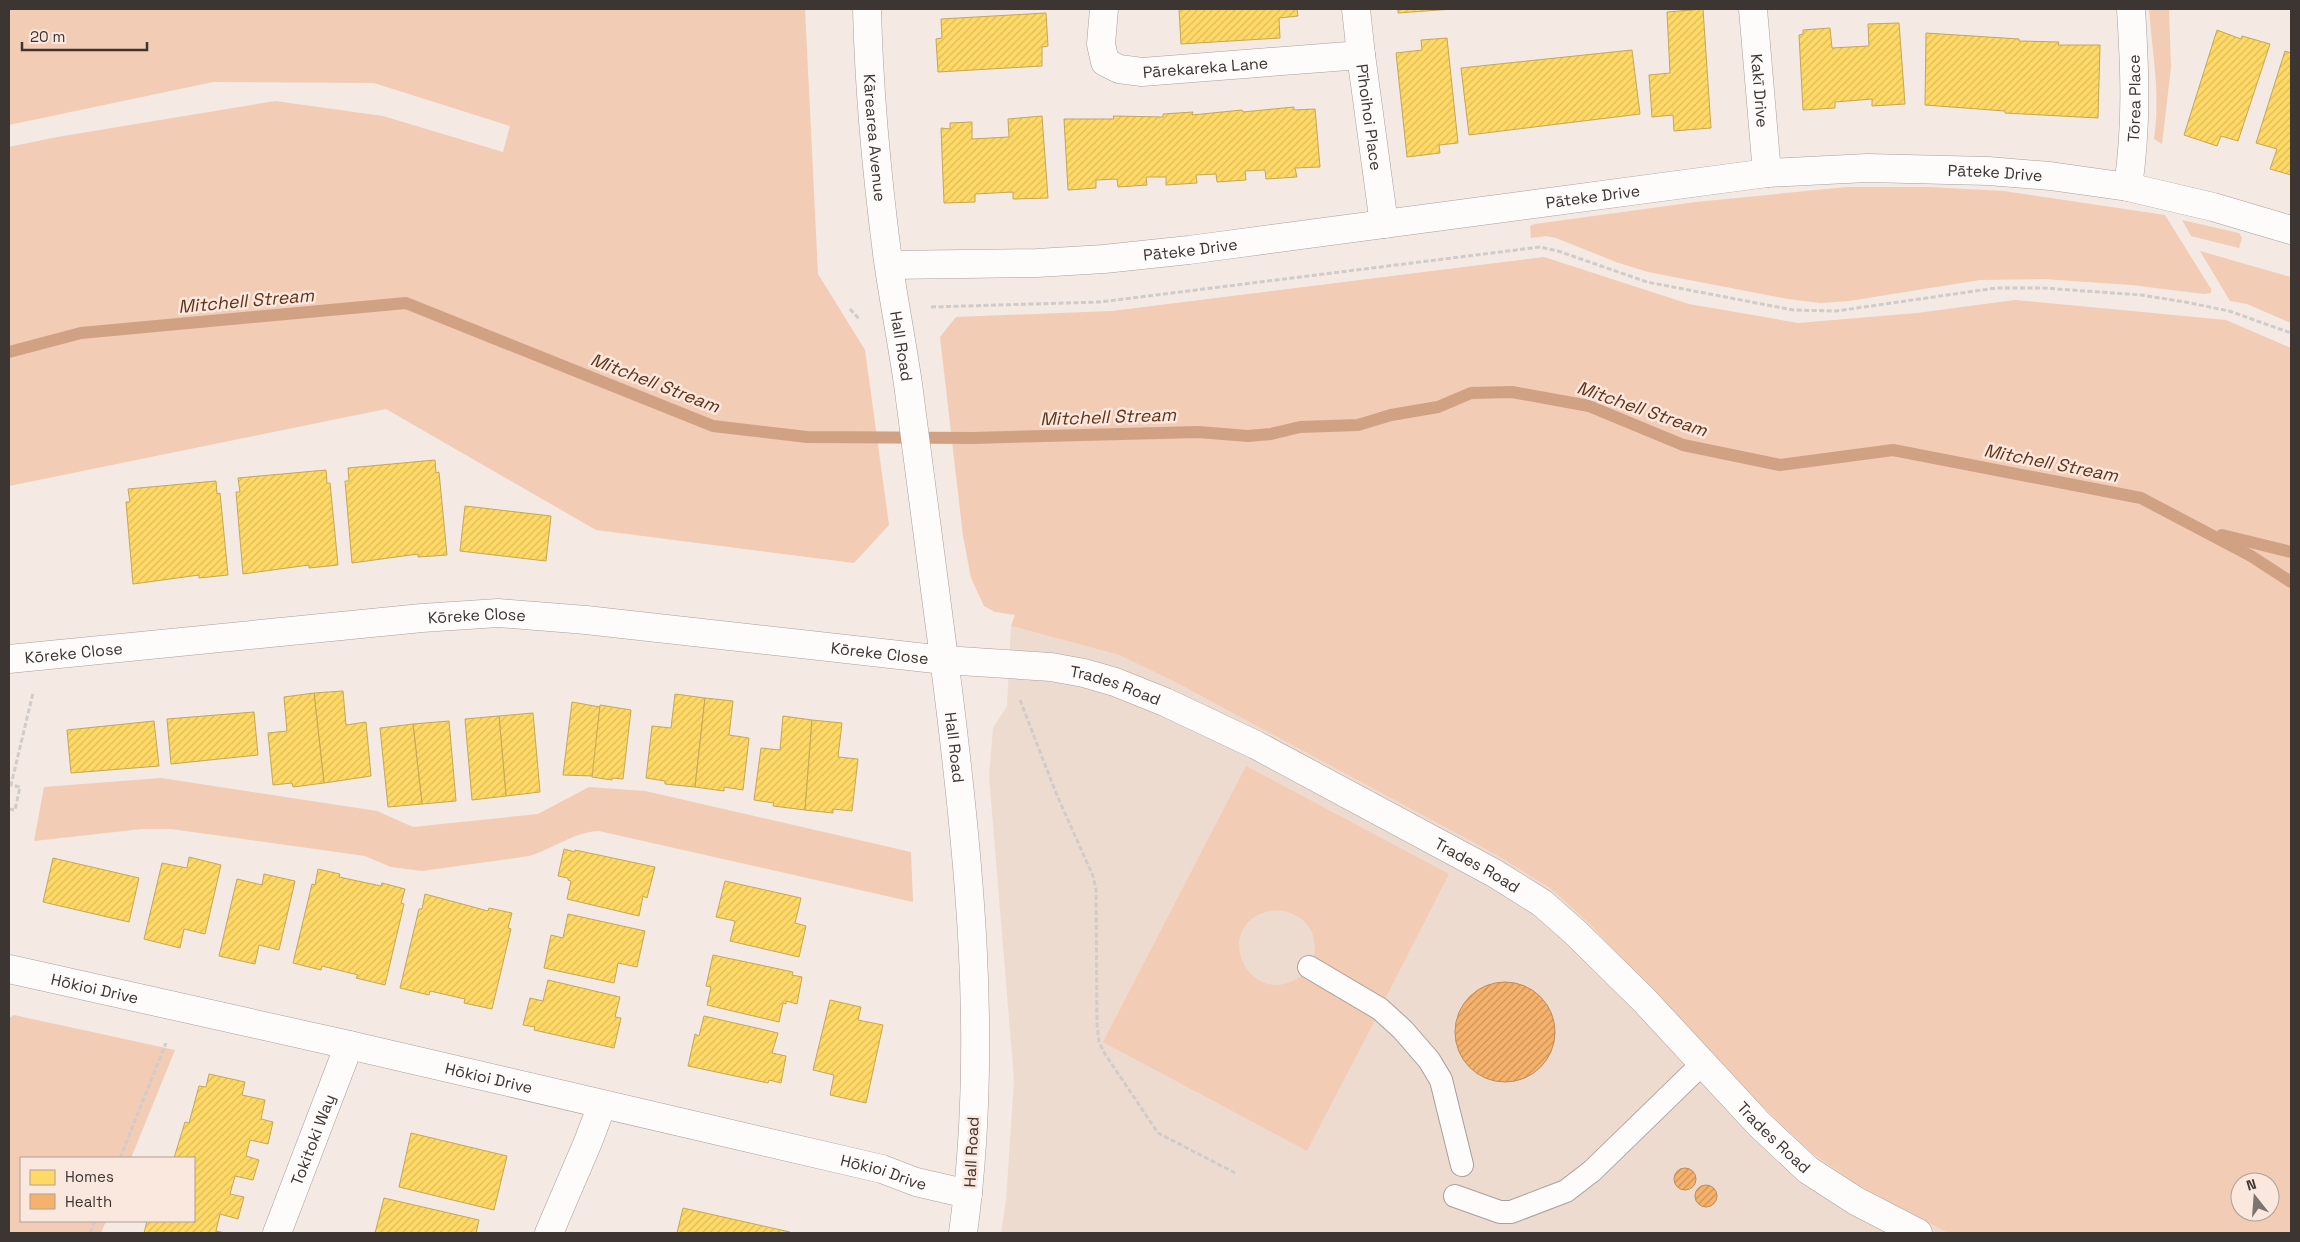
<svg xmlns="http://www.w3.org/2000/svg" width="2300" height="1242" viewBox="0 0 2300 1242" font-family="'Space Grotesk',sans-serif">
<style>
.built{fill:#eedbd0}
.green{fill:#f2ccb5;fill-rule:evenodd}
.homes{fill:url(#homes-hatch);stroke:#c4a856}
.health{fill:url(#health-hatch);stroke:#be8c5a}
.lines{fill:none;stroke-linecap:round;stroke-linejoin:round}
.stream{stroke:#d1a184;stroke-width:12}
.lane-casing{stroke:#a89f9b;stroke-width:24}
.street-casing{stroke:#a89f9b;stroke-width:29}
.secondary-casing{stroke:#a89f9b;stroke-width:29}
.path{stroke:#d0ccc9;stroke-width:3;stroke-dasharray:5 2.5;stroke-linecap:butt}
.lane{stroke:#fdfcfb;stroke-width:22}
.street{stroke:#fdfcfb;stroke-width:28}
.secondary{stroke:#fdfcfb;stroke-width:28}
.labels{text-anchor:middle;stroke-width:5;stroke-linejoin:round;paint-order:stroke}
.street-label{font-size:16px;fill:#3c3531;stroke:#fae7dd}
.water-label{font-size:18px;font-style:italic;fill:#5f3316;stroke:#fae7dd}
</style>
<defs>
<pattern id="homes-hatch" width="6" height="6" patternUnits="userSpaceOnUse" patternTransform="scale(1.25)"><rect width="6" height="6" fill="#ffd966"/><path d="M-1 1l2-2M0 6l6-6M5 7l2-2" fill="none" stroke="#dbbb59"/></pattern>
<pattern id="health-hatch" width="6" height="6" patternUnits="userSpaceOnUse" patternTransform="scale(1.25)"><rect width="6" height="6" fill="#f6b26b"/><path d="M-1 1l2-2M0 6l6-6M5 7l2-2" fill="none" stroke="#c89259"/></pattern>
</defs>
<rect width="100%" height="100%" fill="#f4e9e3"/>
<path class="built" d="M1011,626l108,29 56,27 318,171 57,35 40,36 268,261 90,48h-947l5,-32 8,-121 -25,-304 4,-48 14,-22z"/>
<g class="green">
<path d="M9,9h796l13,265 47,76 24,175 -35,38 -258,-33 -210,-121 -377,77v-339l48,-10 218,-36 108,15 120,36 7,-26 -136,-43 -161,-1 -204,43z"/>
<path d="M2149,9h20l2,58 -9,77 -8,-5c7,-42 -2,-88 -5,-130z"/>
<path d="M1847,187h81l76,4 161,24 46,74v4l-7,1 -73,-9 -88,-6 -63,1 -131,21 -29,2 -32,-4 -140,-27 -32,-10 -60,-24 -10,-2 -15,2 -1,-12 5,-2 161,-22z"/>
<path d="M2182,220l57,13 3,5 -3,10 -48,-12z"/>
<path d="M2200,251l91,26v46l-44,-19 -17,-3z"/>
<path d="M1544,257l145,47 109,19 119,-10 98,-13 211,20 65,28v885h-343l-90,-48 -46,-32 -70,-66 -152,-163 -40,-36 -57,-35 -318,-171 -56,-27 -108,-29 4,-11 -20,-3 -11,-6 -13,-28 -8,-42 -23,-199 16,-20 156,-6zM2240,1182h30v30h-30z"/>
<path d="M1246,766l203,108 -65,127 -70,-43c2,-16 0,-30 -14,-40 -12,-8 -24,-10 -37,-5 -52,19 -10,101 41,61l72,44 -69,133 -204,-109z"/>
<path d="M161,778l216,33 36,16 125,-13 51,-27 56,4 266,61 2,50 -314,-71c-25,1 -46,18 -70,25l-107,15 -31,-4 -26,-11 -21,-3 -173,-24h-29l-108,12 10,-54z"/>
<path d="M14,1015l161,35 -44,108h-110v63h85l-5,12h-92v-215z"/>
</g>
<g class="homes">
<path d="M1179,9h118l1,7 -19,2 1,20 -99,6z"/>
<path d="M1398,9h55l-55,4z"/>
<path d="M1703,9l8,119 -37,3 -1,-16 -21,2 -3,-42 21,-2 -3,-61z"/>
<path d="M1046,13l2,33 -6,1v19l-104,6 -2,-33 6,-1 -1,-19z"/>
<path d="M1899,23l6,81 -33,2v-7l-37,3v6l-32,2 -4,-75 4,-1v-4l27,-2 2,20 37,-2 -1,-22z"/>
<path d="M2217,30l24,9 1,-3 28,8 -32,97 -17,-5 -4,10 -33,-11z"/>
<path d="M1926,33l93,6v2l40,1 -1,3h42l-2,73 -93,-5v-2l-80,-6z"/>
<path d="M1447,38l11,105 -19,2 1,8 -33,4 -11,-104 26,-3 -1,-10z"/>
<path d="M1632,50l8,64 -171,21 -8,-67z"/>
<path d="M2285,51l6,2v122l-21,-6 7,-20 -21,-6z"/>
<path d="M1294,107v3l21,-1 5,58 -25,1 2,9 -31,2 -1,-9 -20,1 1,9 -29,2 -1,-8 -20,1 1,8 -31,2v-8h-20l1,8 -29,2 -1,-8 -21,1v8l-28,2 -4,-71h50l-1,-3 50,1v-3l30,-2 -1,3 50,-5 1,2z"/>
<path d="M1042,116l6,82 -35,1v-7l-38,2v8l-31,1 -3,-75 9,1v-6l22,-1v17l37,-2 -1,-18z"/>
<path d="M435,460l1,13 3,-1 8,83 -29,2v-3l-66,9 -7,-82h4l-1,-13z"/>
<path d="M326,470l1,13h3l8,82 -29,3v-3l-66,9 -7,-82h4l-2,-14z"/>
<path d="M216,481l1,13 3,-1 8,82 -29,3v-3l-66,9 -7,-82h4l-2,-13z"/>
<path d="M465,506l86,10 -5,45 -86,-10z"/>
<path d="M343,691l3,34 20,-3 5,54 -47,7 -10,-90z"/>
<path d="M314,693l10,90 -31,4 -1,-4 -19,2 -5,-52 19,-2 -3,-34z"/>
<path d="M675,694l30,4 -10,89 -30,-3v-3l-19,-3 6,-52 19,2z"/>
<path d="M705,698l28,3 -4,34 20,3 -6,52 -19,-3v4l-29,-4z"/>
<path d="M572,702l28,5 -7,69 -30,-1z"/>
<path d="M600,705l31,5 -8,69 -11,-1v2l-20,-3z"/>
<path d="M254,712l4,43 -87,9 -4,-45z"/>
<path d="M533,713l7,79 -34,4 -7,-80z"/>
<path d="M499,716l7,80 -34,4 -7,-81z"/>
<path d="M783,716l29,4 -7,90 -32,-4 1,-3 -20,-3 7,-52 19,2z"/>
<path d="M812,720l30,3 -4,34 20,2 -6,52 -19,-2v4l-28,-3z"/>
<path d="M154,721l5,45 -88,7 -4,-43z"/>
<path d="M449,721l7,80 -34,3 -9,-80z"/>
<path d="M413,724l9,80 -34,3 -8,-79z"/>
<path d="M564,849l11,3v-2l80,17 -8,31 -4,-2 -4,20 -72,-17 4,-18 -3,-1v-2l-10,-2z"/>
<path d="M189,857l32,8 -16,69 -21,-5 -4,19 -36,-9 18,-76 25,5z"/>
<path d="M53,858l86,20 -10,44 -86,-20z"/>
<path d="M318,869l22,5 -1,3 42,9 1,-3 23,6 -4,14 3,1 -19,81 -29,-7 2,-3 -36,-9 -1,4 -28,-7 19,-79 3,1z"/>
<path d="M264,874l31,7 -16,69 -20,-5 -4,19 -36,-8 18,-77 25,6z"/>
<path d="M725,881l76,17 -6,25 11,3 -7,31 -69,-16 5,-20 -19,-4z"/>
<path d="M425,894l63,17 1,-3 23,5 -4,15 3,1 -19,80 -28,-6 1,-4 -35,-8 -1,4 -29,-7 19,-79h3z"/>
<path d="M568,914l77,17 -8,36 -19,-4 -4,20 -70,-15 7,-33 12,3z"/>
<path d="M713,955l80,17 -1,3 10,2 -5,27 -11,-3v3l-3,-1 -4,19 -72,-17 4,-18 -5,-1z"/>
<path d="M548,980l72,17 -5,20 6,1 -7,30 -80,-18 1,-3 -12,-2 7,-27 13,3z"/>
<path d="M830,1000l31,7 -3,13 25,5 -17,78 -36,-8 4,-20 -21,-5z"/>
<path d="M704,1016l74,17 -6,20 14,3 -5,27 -12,-3 -1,3 -80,-17 7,-32 4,2z"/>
<path d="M209,1074l36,8 -3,13 23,5 -4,19 12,3 -5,22 -18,-4 -4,16 13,4 -6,20 -18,-4 -5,18 14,3 -6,22 -18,-5 -4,17 9,2h-81l3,-12h47v-63h-20l11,-36 4,1 10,-37 7,1z"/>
<path d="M411,1133l96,23 -13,54 -95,-23z"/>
<path d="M384,1198l95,22 -3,13h-101z"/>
<path d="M683,1208l107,24v1h-113z"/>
</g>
<g class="health">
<circle cx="1505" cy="1032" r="50"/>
<circle cx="1685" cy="1179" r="11"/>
<circle cx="1706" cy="1196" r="11"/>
</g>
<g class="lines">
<g class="stream">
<path d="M9,352l72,-19 325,-30 307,123 94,11 165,1 226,-6 50,4 23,-2 29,-7 58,-2 33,-10 47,-8 33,-14 41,-1 77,14 94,39 97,20 113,-15 248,48 110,58 40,26"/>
<path d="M2222,535l69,17"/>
</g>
<defs>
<g id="lane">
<path d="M1309,967l71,42 23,21 26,30 12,20 21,85"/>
<path d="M1455,1196l45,16h11l55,-21 26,-20 110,-107"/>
</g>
<g id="street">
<path id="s1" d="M1104,9l-3,35 4,18 14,7 23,3 219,-17"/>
<path id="s2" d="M1356,9l5,46 23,169"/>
<path id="s3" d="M1753,9l14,164"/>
<path id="s4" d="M2128,187c9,-63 7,-115 3,-178"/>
<path id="s5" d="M889,265l148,-2 67,-4 85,-9 578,-77 100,-5 121,3 62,5 78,11 85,20 78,23"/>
<path id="s6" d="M9,659l413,-41 76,-5 88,7 358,40 107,7 33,6 31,9 50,20 91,43 238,128 48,30 34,30 68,67 115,124 49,46 48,31 62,32"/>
<path id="s7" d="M9,969l340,76 533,124 34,13 52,12"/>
<path id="s8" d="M277,1233l72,-188"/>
<path d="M549,1233l39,-91 14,-37"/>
</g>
<g id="secondary">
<path id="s9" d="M867,9c2,84 10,168 21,252 6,41 14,82 20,123 13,94 25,188 37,282 24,187 44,379 18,567"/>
</g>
</defs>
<use href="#lane" class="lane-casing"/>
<use href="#street" class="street-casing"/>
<use href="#secondary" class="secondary-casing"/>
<g class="path">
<path d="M931,307l169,-5 440,-55 18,4 89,31 146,28 43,1 160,-23h47l98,7 44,7 44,9 62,22"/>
<path d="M850,309l10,11"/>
<path d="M1020,700l36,93 37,83 3,13 1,135 2,18 6,12 53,79 79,41"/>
<path d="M9,809l6,1 5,-23 -9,-2 22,-92"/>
<path d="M120,1158l46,-115"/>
<path d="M90,1233l5,-12"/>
</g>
<use href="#lane" class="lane"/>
<use href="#street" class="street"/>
<use href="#secondary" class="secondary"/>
</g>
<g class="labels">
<g class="street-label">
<text dy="6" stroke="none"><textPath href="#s1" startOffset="156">Pārekareka Lane</textPath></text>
<text dy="6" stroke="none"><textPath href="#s3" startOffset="82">Kakī Drive</textPath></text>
<text dy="6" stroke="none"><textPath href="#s4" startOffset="89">Tōrea Place</textPath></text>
<text dy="6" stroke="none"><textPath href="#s2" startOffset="109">Pīhoihoi Place</textPath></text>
<text dy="6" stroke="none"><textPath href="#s9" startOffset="129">Kārearea Avenue</textPath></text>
<text dy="6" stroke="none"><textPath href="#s5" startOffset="1112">Pāteke Drive</textPath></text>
<text dy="6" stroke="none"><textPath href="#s5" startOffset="708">Pāteke Drive</textPath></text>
<text dy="6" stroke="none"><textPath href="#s5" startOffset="302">Pāteke Drive</textPath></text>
<text dy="6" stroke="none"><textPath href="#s9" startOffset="339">Hall Road</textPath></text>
<text dy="6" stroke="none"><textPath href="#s6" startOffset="470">Kōreke Close</textPath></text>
<text dy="6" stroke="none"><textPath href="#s6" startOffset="875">Kōreke Close</textPath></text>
<text dy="6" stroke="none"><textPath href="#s6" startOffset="65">Kōreke Close</textPath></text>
<text dy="6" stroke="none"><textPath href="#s6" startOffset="1114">Trades Road</textPath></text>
<text dy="6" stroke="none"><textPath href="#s9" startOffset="744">Hall Road</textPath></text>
<text dy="6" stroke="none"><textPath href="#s6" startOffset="1519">Trades Road</textPath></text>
<text dy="6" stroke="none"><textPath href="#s7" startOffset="88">Hōkioi Drive</textPath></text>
<text dy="6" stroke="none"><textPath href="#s7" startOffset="492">Hōkioi Drive</textPath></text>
<text dy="6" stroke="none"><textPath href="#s6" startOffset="1924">Trades Road</textPath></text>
<text dy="6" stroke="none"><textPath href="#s8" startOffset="100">Tokitoki Way</textPath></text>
<text transform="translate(971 1152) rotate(-87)" y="6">Hall Road</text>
<text dy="6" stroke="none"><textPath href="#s7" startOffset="898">Hōkioi Drive</textPath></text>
</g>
<g class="water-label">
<text transform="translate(246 301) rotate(-5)" y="6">Mitchell Stream</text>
<text transform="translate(655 383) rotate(21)" y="6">Mitchell Stream</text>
<text transform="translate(1642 409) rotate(19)" y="6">Mitchell Stream</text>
<text transform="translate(1108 417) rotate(-2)" y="6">Mitchell Stream</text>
<text transform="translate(2051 463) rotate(11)" y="6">Mitchell Stream</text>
</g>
</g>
<rect width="2300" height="1242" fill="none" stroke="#3c3531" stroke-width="20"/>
<rect x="20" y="1157" width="175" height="65" fill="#fae7dd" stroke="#aea098"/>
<rect x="30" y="1170" width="25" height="15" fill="#ffd966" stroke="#aea098"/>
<text x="65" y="1182" font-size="15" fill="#3c3531">Homes</text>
<rect x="30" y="1194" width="25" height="15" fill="#f6b26b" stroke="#aea098"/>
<text x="65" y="1207" font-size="15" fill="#3c3531">Health</text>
<g transform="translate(2255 1197) rotate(343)"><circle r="24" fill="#fae7dd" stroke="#aea098"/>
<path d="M0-4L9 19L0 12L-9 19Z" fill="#7c746f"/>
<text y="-8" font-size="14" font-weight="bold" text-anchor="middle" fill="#3c3531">N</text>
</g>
<path d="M22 42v8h125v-8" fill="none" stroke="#3c3531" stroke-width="2.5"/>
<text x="30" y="42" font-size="15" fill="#3c3531" stroke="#fae7dd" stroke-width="4" paint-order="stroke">20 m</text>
</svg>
